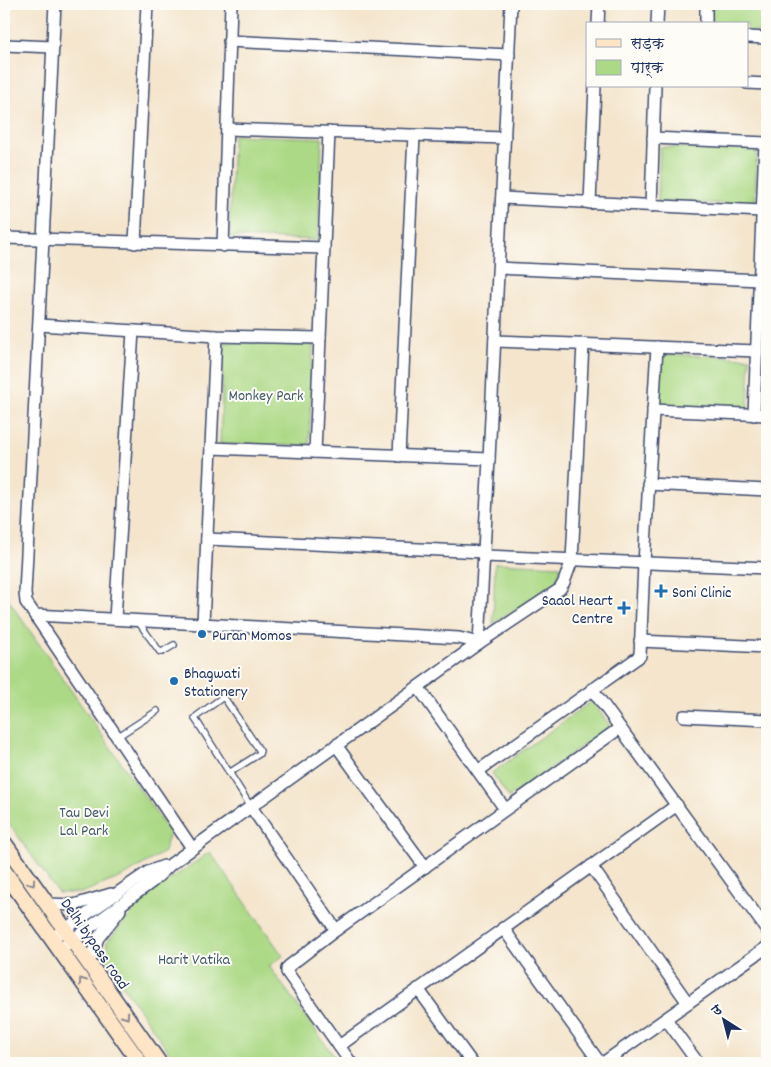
<svg xmlns="http://www.w3.org/2000/svg" width="771" height="1067" viewBox="0 0 771 1067" font-family="Dekko,'Playpen Sans Deva',sans-serif">
<style>
.green{fill:#acd985;stroke:#648472}
.lines{fill:none;stroke-linecap:round;stroke-linejoin:round}
.service-casing{stroke:#3c4a6e;stroke-width:8}
.minor-casing{stroke:#3c4a6e;stroke-width:14}
.secondary-casing{stroke:#3c4a6e;stroke-width:18}
.service{stroke:#fff;stroke-width:5.5}
.minor{stroke:#fff;stroke-width:11}
.secondary{stroke:#fde5c5;stroke-width:15}
.oneway{stroke:#8c8a92}
.poi-dot{fill:#1f6fb2;stroke:#fdfcf7;stroke-width:2}
.labels{text-anchor:middle;stroke-width:4;stroke-linejoin:round;paint-order:stroke}
.park-label{font-size:16px;fill:#3f5a68;stroke:#fdfcf7}
.poi-label{font-size:16px;fill:#1b2f5e;stroke:#fdfcf7;text-anchor:start}
.street-label{font-size:16px;fill:#1b2f5e;stroke:#fdfcf7}
</style>
<rect width="100%" height="100%" fill="#fdfcf7"/>
<filter id="ink" filterUnits="userSpaceOnUse"><feTurbulence type="fractalNoise" baseFrequency=".02" numOctaves="2"/><feDisplacementMap in="SourceGraphic" scale="10" xChannelSelector="R" yChannelSelector="G"/><feConvolveMatrix kernelMatrix="1 2 1 2 8 2 1 2 1" color-interpolation-filters="sRGB"/></filter>
<filter id="wash" filterUnits="userSpaceOnUse"><feTurbulence type="fractalNoise" baseFrequency=".0096" numOctaves="4" result="noise"/><feDisplacementMap in="SourceGraphic" scale="20" xChannelSelector="R" yChannelSelector="G"/><feGaussianBlur stdDeviation="1.12" result="paint"/><feColorMatrix in="noise" values="0 0 0 0 0 0 0 0 0 0 0 0 0 0 0 0 0 1.4 0 .05"/><feComposite in="paint" operator="in"/></filter>
<g filter="url(#wash)">
<rect width="100%" height="100%" fill="#f4e5cc"/>
<g class="green">
<path d="M712,4h55v28h-20v-8h-36z"/>
<path d="M233,135l89,3 -4,102 -89,-3z"/>
<path d="M660,147l97,2 -2,55 -97,-2z"/>
<path d="M224,342l89,3 -4,101 -89,-2z"/>
<path d="M661,354l89,4 -2,52 -90,-4z"/>
<path d="M495,563l66,3 -4,16 -64,42z"/>
<path d="M4,592l10,16 153,221 2,6 -5,17 -40,24 -43,17h-23l-54,-77z"/>
<path d="M592,701l18,25 -101,72 -17,-25z"/>
<path d="M210,852l73,104 -14,10 70,97h-162l-62,-88 -9,-19 1,-14 40,-47z"/>
</g>
</g>
<g filter="url(#ink)">
<g class="lines">
<defs>
<g id="service">
<path d="M137,620l23,32h2l12,-7"/>
<path d="M117,737l40,-26"/>
<path d="M229,773l30,-19 1,-3 -35,-52 -2,-2 -26,19 -2,3 1,1 55,87"/>
</g>
<g id="minor">
<path d="M55,4l-30,589 1,9 166,246"/>
<path d="M598,24l1,-20"/>
<path d="M657,24l1,-20"/>
<path d="M706,24v-20"/>
<path d="M747,37l20,1"/>
<path d="M229,41l280,14"/>
<path d="M4,45l49,2"/>
<path d="M747,83l20,1"/>
<path d="M227,129l278,9"/>
<path d="M653,138l114,5"/>
<path d="M502,198l260,13"/>
<path d="M590,203l5,-117"/>
<path d="M651,206l4,-120"/>
<path d="M4,238l320,10"/>
<path d="M135,243l12,-239"/>
<path d="M223,246l8,-242"/>
<path d="M499,268l261,12"/>
<path d="M39,325l177,11 104,2"/>
<path d="M495,341l262,10"/>
<path d="M653,410l114,5"/>
<path d="M754,415l11,-272"/>
<path d="M211,448l278,11"/>
<path d="M315,452l14,-320"/>
<path d="M399,456l15,-321"/>
<path d="M648,484l119,6"/>
<path d="M207,539l277,13"/>
<path d="M484,556l283,12"/>
<path d="M35,615l424,23 20,5 81,-54 4,-7 8,-22 11,-216"/>
<path d="M115,619l18,-288"/>
<path d="M203,624l13,-288"/>
<path d="M640,641l127,6"/>
<path d="M418,687l87,122"/>
<path d="M592,689l175,241"/>
<path d="M684,716l83,4"/>
<path d="M336,745l89,122"/>
<path d="M478,771l162,-115 4,-93 13,-216"/>
<path d="M251,807l85,123"/>
<path d="M591,866l97,137"/>
<path d="M47,904l27,1 37,-11"/>
<path d="M503,928l97,135"/>
<path d="M58,934l90,-62 16,-6"/>
<path d="M67,944l86,-63 18,-17 308,-221 10,-184 22,-455"/>
<path d="M89,963l9,-25 22,-28"/>
<path d="M418,989l54,74"/>
<path d="M666,1019l32,44"/>
<path d="M339,1046l338,-241"/>
<path d="M351,1063l-64,-91v-3l2,-3 47,-36 284,-202"/>
<path d="M603,1063l164,-116"/>
</g>
<g id="secondary">
<path d="M4,843l155,220"/>
<path d="M4,871l136,192"/>
</g>
</defs>
<use href="#service" class="service-casing"/>
<use href="#minor" class="minor-casing"/>
<use href="#secondary" class="secondary-casing"/>
<use href="#service" class="service"/>
<use href="#minor" class="minor"/>
<use href="#secondary" class="secondary"/>
</g>
<defs><path id="oneway-chevron" d="M-2-3.5L2.5 0L-2 3.5" fill="none" stroke-width="1.6" stroke-linecap="round" stroke-linejoin="round" transform="scale(1.25)"/></defs>
<g class="oneway">
<use href="#oneway-chevron" transform="translate(32 883) rotate(55)"/>
<use href="#oneway-chevron" transform="translate(82 981) rotate(-125)"/>
<use href="#oneway-chevron" transform="translate(126 1016) rotate(55)"/>
</g>
</g>
<g class="poi-dot">
<path d="M658.5 583.5h5v5h5v5h-5v5h-5v-5h-5v-5h5z"/>
<path d="M621.5 600.5h5v5h5v5h-5v5h-5v-5h-5v-5h5z"/>
<circle cx="202" cy="634" r="5"/>
<circle cx="174" cy="681" r="5"/>
</g>
<g class="labels">
<g class="park-label">
<text x="266" y="400">Monkey Park</text>
<text x="84" y="817">Tau Devi<tspan x="84" dy="18">Lal Park</tspan></text>
<text x="194" y="964">Harit Vatika</text>
</g>
<g class="poi-label">
<text x="672" y="597">Soni Clinic</text>
<text x="613" y="605" text-anchor="end">Saaol Heart<tspan x="613" dy="18">Centre</tspan></text>
<text x="212" y="640">Puran Momos</text>
<text x="184" y="678">Bhagwati<tspan x="184" dy="18">Stationery</tspan></text>
</g>
<g class="street-label">
<text transform="translate(96 943) rotate(55)" y="6">Delhi bypass road</text>
</g>
</g>
<rect width="771" height="1067" fill="none" stroke="#fdfcf7" stroke-width="20"/>
<rect x="586" y="22" width="162" height="65" fill="#fdfcf7" stroke="#a3aaba"/>
<rect x="596" y="39" width="25" height="8" fill="#fde5c5" stroke="#a3aaba"/>
<text x="631" y="48" font-size="15" fill="#1b2f5e">सड़क</text>
<rect x="596" y="60" width="25" height="15" fill="#acd985" stroke="#a3aaba"/>
<text x="631" y="72" font-size="15" fill="#1b2f5e">पार्क</text>
<g transform="translate(724 1020) rotate(324)" stroke="#fdfcf7" stroke-width="4" paint-order="stroke">
<path d="M0-4L9 19L0 12L-9 19Z" fill="#1b2f5e"/>
<text y="-8" font-size="14" font-weight="bold" text-anchor="middle" fill="#1b2f5e">उ</text>
</g>
</svg>
